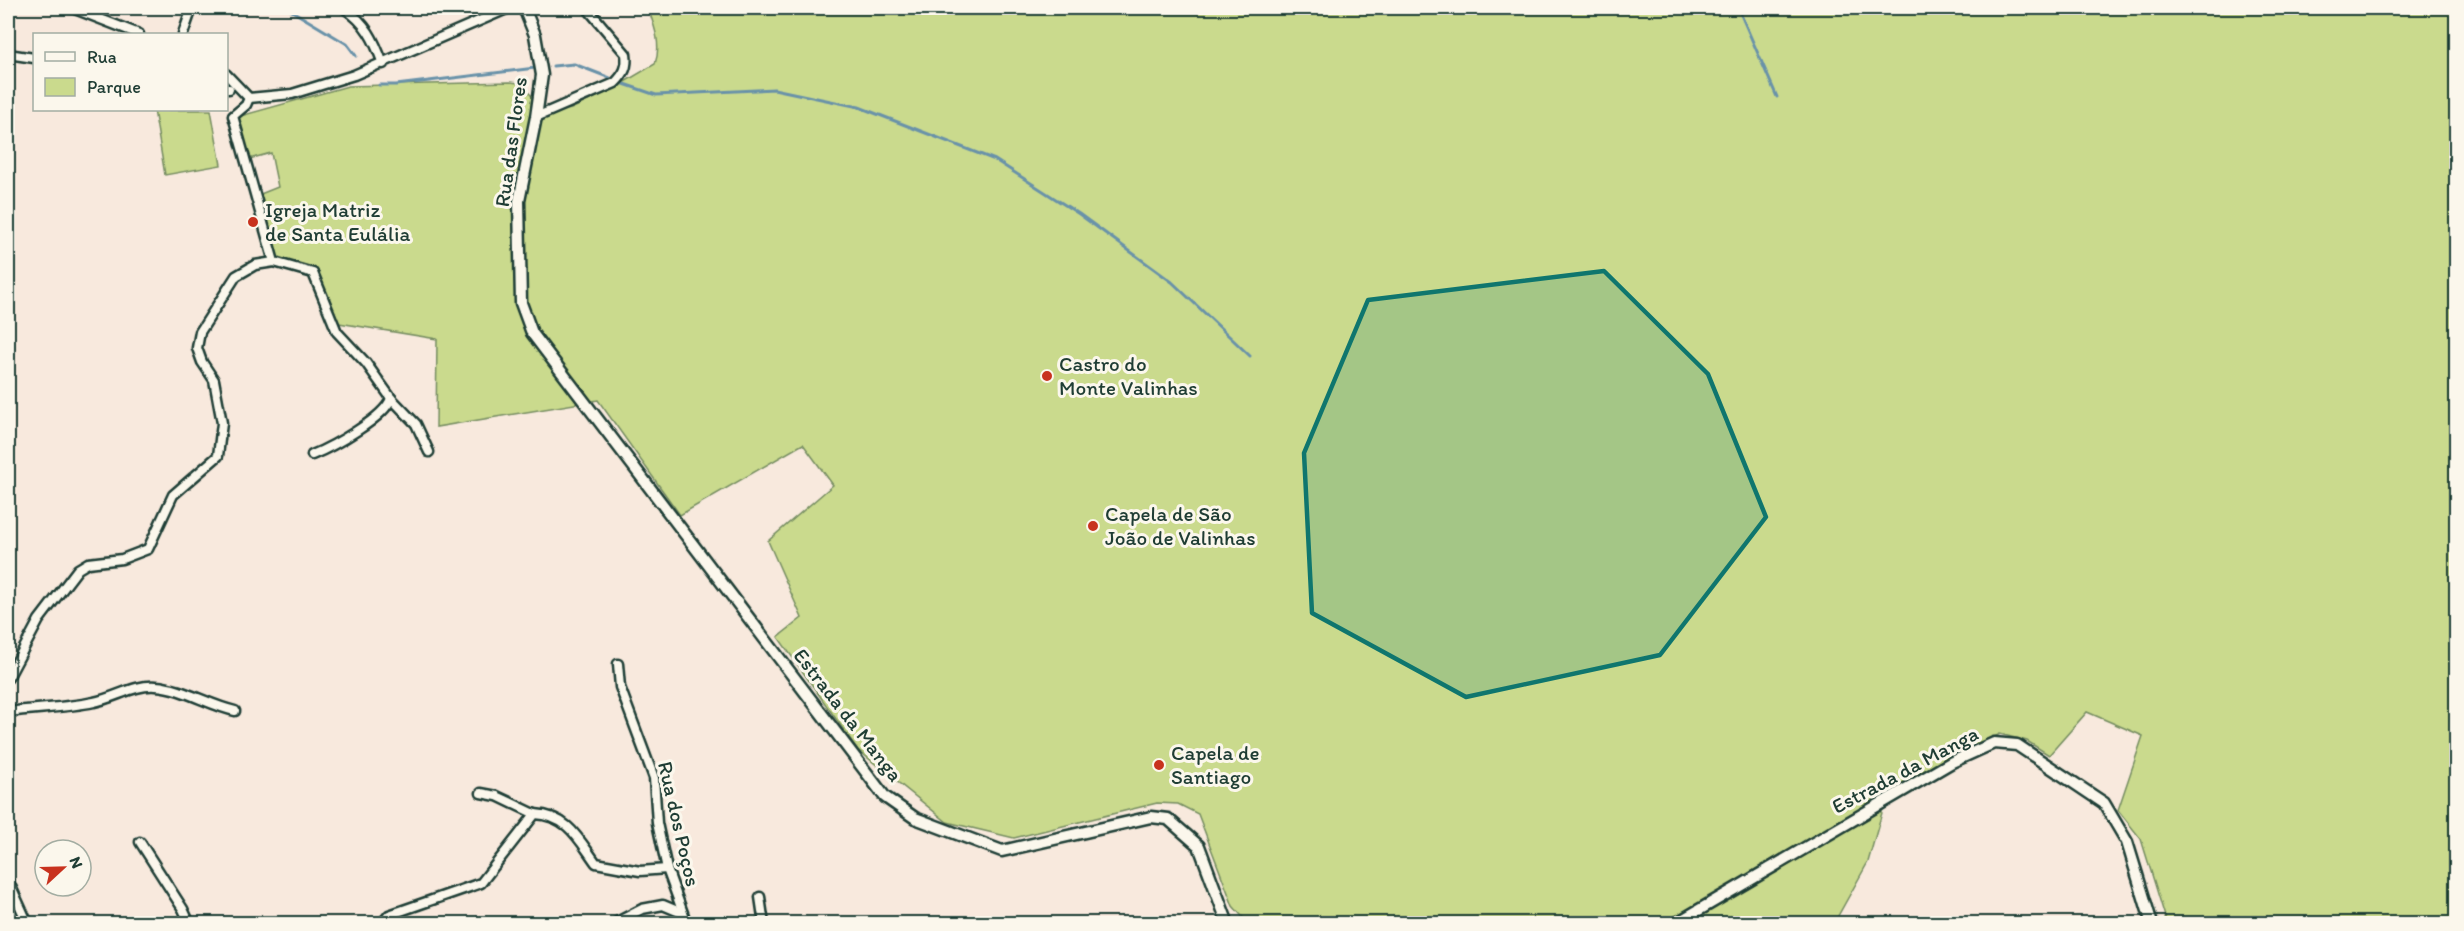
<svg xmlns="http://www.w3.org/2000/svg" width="2464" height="931" viewBox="0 0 2464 931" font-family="Itim,sans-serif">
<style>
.green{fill:#cada8d;stroke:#748c60;stroke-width:1.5}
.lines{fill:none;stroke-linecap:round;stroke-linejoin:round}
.stream{stroke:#6992a9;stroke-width:3}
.minor-casing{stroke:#1f3d34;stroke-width:13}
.tertiary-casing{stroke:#1f3d34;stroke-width:15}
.minor{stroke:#fbf7ec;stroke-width:8}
.tertiary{stroke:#fbf7ec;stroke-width:10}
.marked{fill:#0f766e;fill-opacity:0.2;stroke:#0f766e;stroke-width:4.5;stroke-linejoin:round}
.poi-dot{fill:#c8321e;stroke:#fbf7ec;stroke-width:2}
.labels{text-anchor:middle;stroke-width:6;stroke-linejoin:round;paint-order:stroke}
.street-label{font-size:21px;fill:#1f3d34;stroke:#fbf7ec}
.poi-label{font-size:21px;fill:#1f3d34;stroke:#fbf7ec;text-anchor:start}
</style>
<rect width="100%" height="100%" fill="#f8e9dd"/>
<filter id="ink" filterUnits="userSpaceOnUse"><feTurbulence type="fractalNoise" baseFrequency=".0167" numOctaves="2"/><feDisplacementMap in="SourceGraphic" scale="12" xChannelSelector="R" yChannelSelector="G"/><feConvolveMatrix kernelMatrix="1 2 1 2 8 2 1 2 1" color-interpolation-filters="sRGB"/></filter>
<g filter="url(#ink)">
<g class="green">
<path d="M648,8h1808v915h-289l-26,-84 -23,-29 25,-74 -56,-24 -38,43 -22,-14 -27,-7 -60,29 -235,140 180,-101 -17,60 -34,61h-586l-15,-17 -35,-92 -20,-10 -21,-1 -143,35 -67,-16 -89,-72 -80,-113 24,-19 -34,-77 65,-56 -30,-41 -123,71 -82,-115 -162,27 1,-88 -98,-16 -24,-52 -38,-11 -19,-65 20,-8 -7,-34 -22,6 -12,-42 111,-31 162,-4 9,1 24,24 17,4 11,-2 40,-19 44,-26c7,-19 -1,-39 -7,-56z"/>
<path d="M154,110h57l10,55 -56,10z"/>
</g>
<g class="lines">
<g class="stream">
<path d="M287,8l60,36 9,12"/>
<path d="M1738,8l39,89"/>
<path d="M553,66l21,-2 36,14"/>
<path d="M624,84l32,11 118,-6 85,18 136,53 84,54 93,68 78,74"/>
<path d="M379,85h17l139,-17"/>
</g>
<defs>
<g id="minor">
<path d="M72,8l67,26"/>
<path d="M344,8c22,15 30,31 39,56"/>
<path d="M183,34l9,-26"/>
<path d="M8,54l26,4"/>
<path d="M226,74l23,24"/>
<path d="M226,89h3"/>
<path d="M249,98l43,-4 62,-19 155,-67"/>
<path d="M249,98l-3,7 -13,11 41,146"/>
<path d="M536,117l79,-34c9,-9 13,-16 11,-29l-39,-46"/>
<path d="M312,455c20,-8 74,-38 79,-57"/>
<path d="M618,664l2,23 34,91 3,45 10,46 20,55"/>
<path d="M8,678l31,-58 39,-51 10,-6 34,-4 26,-10 25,-54 45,-39 4,-33 -8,-43 -12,-18 -5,-14 3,-16 36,-56 19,-11 19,-3 39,11 24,59 29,31 25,35 25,26 13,28"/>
<path d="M8,712c28,-4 58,-4 86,-10 21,-4 41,-18 62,-16 27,2 52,19 79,25"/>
<path d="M481,793l16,3 38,18"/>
<path d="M140,842l43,67 7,15"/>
<path d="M8,880l20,44"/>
<path d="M760,897l4,27"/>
<path d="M385,924l-1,-3 5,-6 92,-32 54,-69c33,2 43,24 61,49l44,8 27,-2"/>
<path d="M613,924l29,-15 21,-4 19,8"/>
</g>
<g id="tertiary">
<path d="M524,8l11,27 7,40 -6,42 -17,84 2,102 11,30 353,464 30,21 87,33 149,-34 17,2 31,27 29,78"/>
<path d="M1675,924l277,-162 42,-19 23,2 87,58 23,39 25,82"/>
</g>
</defs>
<use href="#minor" class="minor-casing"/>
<use href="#tertiary" class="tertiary-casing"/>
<use href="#minor" class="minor"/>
<use href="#tertiary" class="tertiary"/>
</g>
</g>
<path class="marked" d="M1604,271l104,103 58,143 -106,138 -194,42 -154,-84 -8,-160 64,-153z"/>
<g class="poi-dot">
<circle cx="253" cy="222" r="6"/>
<circle cx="1047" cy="376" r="6"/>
<circle cx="1093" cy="526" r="6"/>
<circle cx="1159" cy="765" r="6"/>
</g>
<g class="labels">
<g class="street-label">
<text transform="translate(511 142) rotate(-82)" y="7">Rua das Flores</text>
<text transform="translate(848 715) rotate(52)" y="7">Estrada da Manga</text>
<text transform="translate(1905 770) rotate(-28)" y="7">Estrada da Manga</text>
<text transform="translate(679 824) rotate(77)" y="7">Rua dos Poços</text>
</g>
<g class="poi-label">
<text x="265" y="217">Igreja Matriz<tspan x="265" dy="24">de Santa Eulália</tspan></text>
<text x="1059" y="371">Castro do<tspan x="1059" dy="24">Monte Valinhas</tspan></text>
<text x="1105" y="521">Capela de São<tspan x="1105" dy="24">João de Valinhas</tspan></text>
<text x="1171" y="760">Capela de<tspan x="1171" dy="24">Santiago</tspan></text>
</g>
</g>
<rect width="2464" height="931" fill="none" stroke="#fbf7ec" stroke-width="30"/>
<rect x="15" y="15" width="2434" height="901" fill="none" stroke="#1f3d34" stroke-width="2" filter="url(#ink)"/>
<rect x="33" y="33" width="195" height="78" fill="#fbf7ec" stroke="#a3ada2" stroke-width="1.5"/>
<rect x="45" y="52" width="30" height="9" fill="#fbf7ec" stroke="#a3ada2" stroke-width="1.5"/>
<text x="87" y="63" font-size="18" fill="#1f3d34">Rua</text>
<rect x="45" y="78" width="30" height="18" fill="#cada8d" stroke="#a3ada2" stroke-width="1.5"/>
<text x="87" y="93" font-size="18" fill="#1f3d34">Parque</text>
<g transform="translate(63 868) rotate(68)"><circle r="28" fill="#fbf7ec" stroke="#a3ada2" stroke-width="1.5"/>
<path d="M0-4.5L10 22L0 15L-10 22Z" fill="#c8321e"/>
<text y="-9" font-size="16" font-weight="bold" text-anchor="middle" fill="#1f3d34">N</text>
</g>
</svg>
